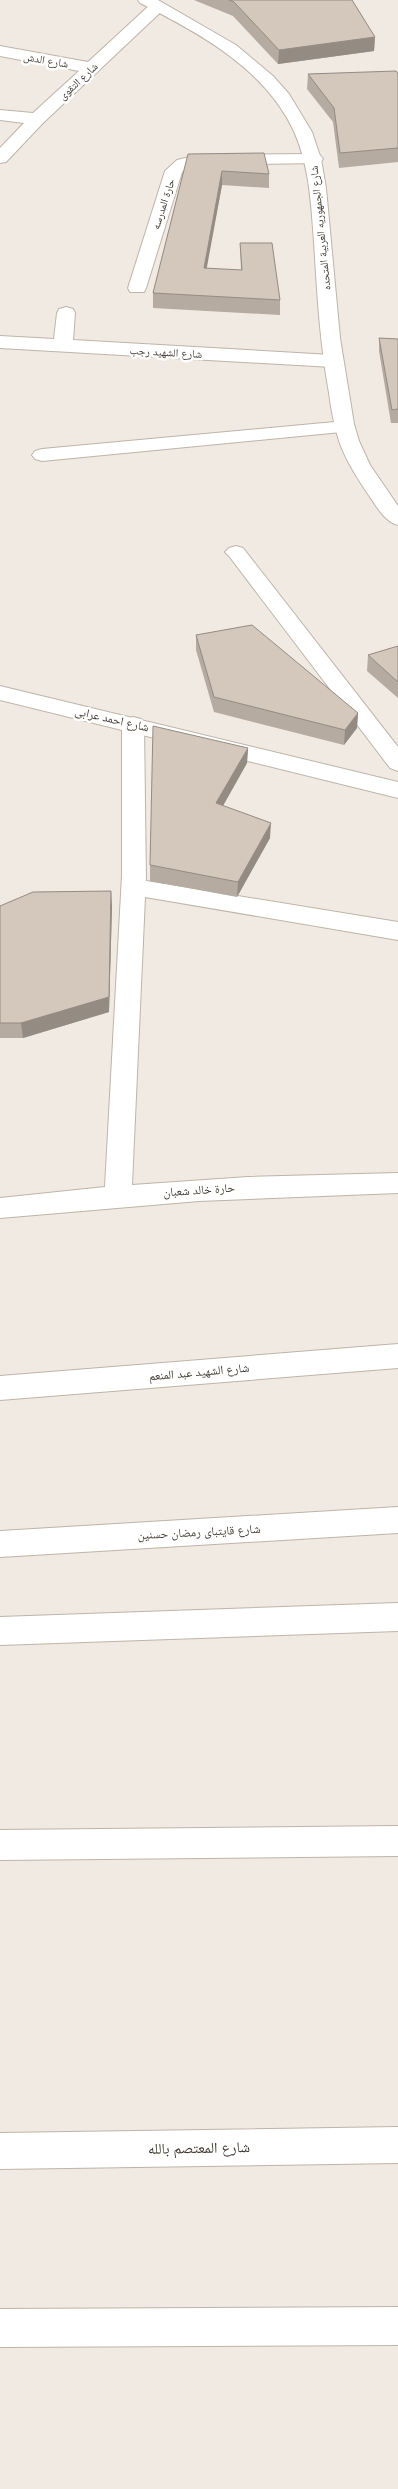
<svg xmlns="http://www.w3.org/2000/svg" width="398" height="2489" viewBox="0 0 398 2489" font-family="Poppins,'Noto Naskh Arabic',sans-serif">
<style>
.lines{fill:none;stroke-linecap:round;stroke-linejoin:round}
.minor-casing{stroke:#beb4a9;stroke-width:2}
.tertiary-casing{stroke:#beb4a9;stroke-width:2}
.minor{fill:#fff;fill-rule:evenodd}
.tertiary{fill:#fff;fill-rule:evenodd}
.wall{fill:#b6aba1}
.shaded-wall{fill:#948b83}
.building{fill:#d4c7bb;stroke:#948b83}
.labels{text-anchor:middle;stroke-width:5;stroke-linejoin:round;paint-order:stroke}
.far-street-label{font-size:11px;fill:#423a33;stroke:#fff}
.street-label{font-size:12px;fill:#423a33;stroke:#fff}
.near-street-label{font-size:15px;fill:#423a33;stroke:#fff}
</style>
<rect width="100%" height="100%" fill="#f0eae2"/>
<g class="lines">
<defs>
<g id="minor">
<path d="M158,1l8,5 -2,3 -121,114 -37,39 -6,1v-15l24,-25 -24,-3v-10l33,3 46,-42 -79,-15v-10l88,16 64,-59z"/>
<path d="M314,154l6,1 3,4 -3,4 -118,2 -10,1 -10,6 -36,116 -2,4h-14l-2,-4 37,-117 12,-11 21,-5z"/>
<path d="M66,307l7,2 2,4 -2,27 259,15 7,2 3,4 -3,4 -7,2 -332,-19v-12l54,3 3,-26 2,-4z"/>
<path d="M345,421l7,2 3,4 -3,4 -310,30 -7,-2 -3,-4 3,-4 7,-2z"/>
<path d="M236,546l7,2 155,199v24l-8,-3 -161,-212 -4,-4 4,-4z"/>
<path d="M133,717l8,2 3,5 2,157 252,41v18l-253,-43 -13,288 116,-8 150,-4v20l-199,8 -199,17v-20l105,-11 17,-312v-151l3,-5z"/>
<path d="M398,1344v24l-398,32v-24z"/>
<path d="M398,1507v26l-398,24v-26z"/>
<path d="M398,1603v28l-398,14v-28z"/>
<path d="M398,1826v30l-398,4v-30z"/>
<path d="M398,2127v36l-398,6v-36z"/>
<path d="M398,2307v38l-398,2v-38z"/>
</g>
<g id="tertiary">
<path d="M138,0h20l78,45 37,31 16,18 23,38 9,27 5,29 14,150 14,86 5,17 11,24 28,41v19c-13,-3 -21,-18 -28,-28 -12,-18 -24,-36 -31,-56 -5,-16 -8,-32 -10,-48 -9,-50 -12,-100 -15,-151 -3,-41 -5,-87 -27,-124 -32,-55 -92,-87 -147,-115z"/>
<path d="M0,686l398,96v16l-398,-98z"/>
</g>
</defs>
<use href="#minor" class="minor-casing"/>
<use href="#tertiary" class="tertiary-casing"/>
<use href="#minor" class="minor"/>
<use href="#tertiary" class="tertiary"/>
</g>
<g class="wall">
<path d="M194,0h158l23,37 -1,14 -96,13 -45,-48z"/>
<path d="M308,74h90v88l-59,6 -6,-46 -26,-33z"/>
<path d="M188,154l81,20v14l-47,-3 -16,84 35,1 -1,-27 40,57v15l-127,-7v-15z"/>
<path d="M379,338l19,1v84h-7l-12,-72z"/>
<path d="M196,635l162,78 -1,15 -13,17 -130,-33 -18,-62z"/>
<path d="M398,646v52l-31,-27 1,-16z"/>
<path d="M248,748l-1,15 -24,43 47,32 -33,59 -87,-16v-16z"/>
<path d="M0,906h112l-3,106 -86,26h-23z"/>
</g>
<g class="shaded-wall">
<path d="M375,37l-1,14 -96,13 1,-14z"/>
<path d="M222,171v14l-18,98v-15z"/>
<path d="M358,713l-1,15 -13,17 1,-15z"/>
<path d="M248,748l-1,15 -31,55v-15z"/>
<path d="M271,823l-1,15 -33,59 1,-15z"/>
<path d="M111,891l1,15 -3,106 -86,26 -2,-15z"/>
</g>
<g class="building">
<path d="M229,0h123l23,37 -96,13 -45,-48z"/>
<path d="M396,71l2,3v74l-58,5 -6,-45 -26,-34z"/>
<path d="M264,153l5,21 -47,-3 -18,97 38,2 -2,-27h32l8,57 -127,-7 35,-139z"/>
<path d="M379,338l19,1v70l-6,1z"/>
<path d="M252,625l106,88 -13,17 -131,-33 -18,-62z"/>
<path d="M398,646v36l-30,-27z"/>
<path d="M153,726l95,22 -32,55 55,20 -33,59 -88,-17z"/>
<path d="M111,891l-2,106 -88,26h-21v-117l33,-14z"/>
</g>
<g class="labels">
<g class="far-street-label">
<text transform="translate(46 60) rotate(10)" y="4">شارع الدش</text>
<text transform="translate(78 81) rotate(-43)" y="4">شارع التقوى</text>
<text transform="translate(163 204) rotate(-72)" y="4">حارة المدرسه</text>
<text transform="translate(320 228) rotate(-96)" y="4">شارع الجمهوريه العربية المتحده</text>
<text transform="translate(166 352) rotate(3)" y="4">شارع الشهيد رجب</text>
</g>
<g class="street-label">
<text transform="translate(112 719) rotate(13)" y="4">شارع احمد عرابى</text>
<text transform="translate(199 1190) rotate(-4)" y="4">حارة خالد شعبان</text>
<text transform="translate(199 1372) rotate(-5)" y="4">شارع الشهيد عبد المنعم</text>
<text transform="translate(199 1532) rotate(-3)" y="4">شارع قايتباى رمضان حسنين</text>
</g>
<g class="near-street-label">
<text transform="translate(199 2148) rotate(-1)" y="5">شارع المعتصم بالله</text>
</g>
</g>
</svg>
